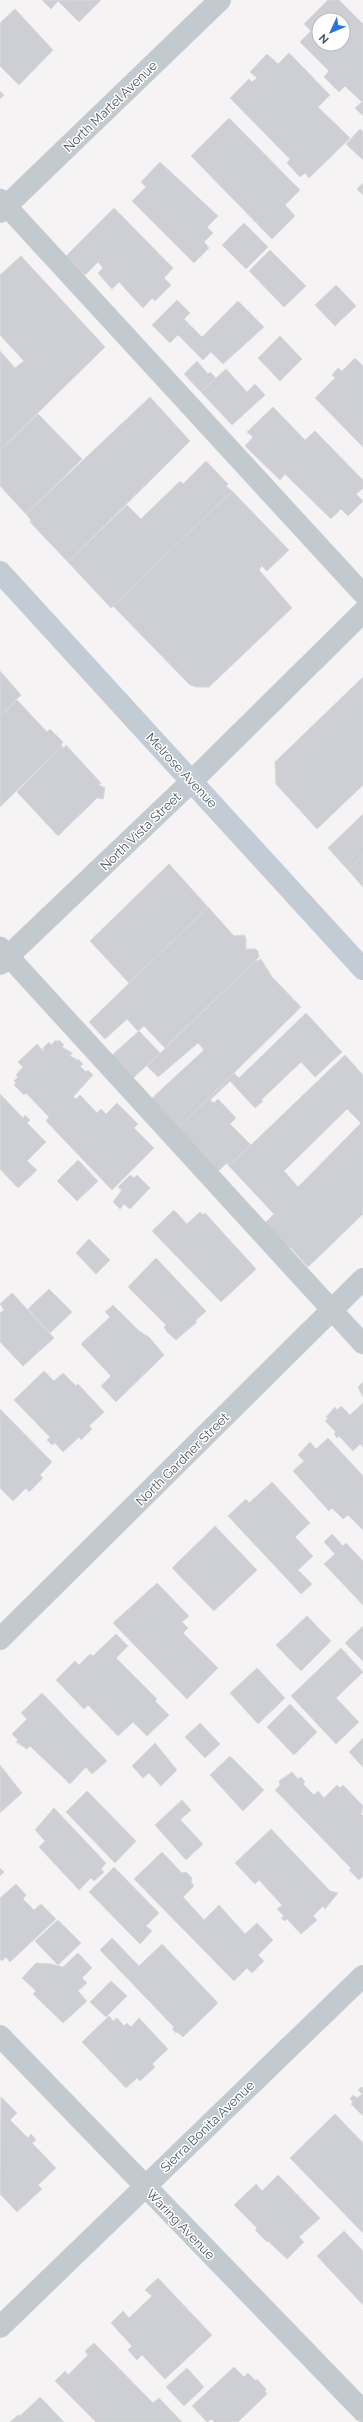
<svg xmlns="http://www.w3.org/2000/svg" width="363" height="2422" viewBox="0 0 363 2422" font-family="Raleway,sans-serif">
<style>
.building{fill:#cdcfd4;stroke:#d7d9dd;fill-rule:evenodd}
.lines{fill:none;stroke-linecap:round;stroke-linejoin:round}
.service{stroke:#c2cad0;stroke-width:21}
.minor{stroke:#c2cad0;stroke-width:22}
.secondary{stroke:#c3cbd4;stroke-width:22}
.labels{text-anchor:middle;stroke-width:3;stroke-linejoin:round;paint-order:stroke}
.street-label{font-size:13px;fill:#4c565f;stroke:#fff}
</style>
<rect width="100%" height="100%" fill="#f5f3f3"/>
<g class="building">
<path d="M42,0h59l-22,22 -21,-21 -7,8z"/>
<path d="M328,0h11l24,24v92l-8,-8 7,-6 -17,-16 -6,6 -15,-15 5,-6 -29,-29 11,-11 -7,-7zM319,20h24v24h-24z"/>
<path d="M15,9l38,41 -34,35 -19,-19v-43z"/>
<path d="M289,53l41,42 -12,12 32,31 -41,40 -4,-5 -5,4 -13,-14 3,-4 -60,-61 19,-19 3,3 5,-4 -7,-6 17,-18 11,10z"/>
<path d="M0,91l4,4 -4,4z"/>
<path d="M229,118l71,72 -15,15 10,11 -23,23 -81,-83z"/>
<path d="M360,129l3,3v28l-17,-16z"/>
<path d="M160,162l58,54 -11,11 6,6 -9,9 5,6 -15,15 -62,-62 14,-14 -5,-5z"/>
<path d="M363,183v12l-6,-6z"/>
<path d="M114,208l59,60 -9,10 7,7 -16,16 -3,-3 -9,10 -24,-26 -7,7 -14,-16 5,-5 -5,-6 -13,13 -19,-19z"/>
<path d="M244,223l24,24 -22,22 -24,-24z"/>
<path d="M270,250l36,36 -22,21 -35,-36z"/>
<path d="M21,256l84,91 -105,103v-99l15,17 9,-7 -24,-26v-60z"/>
<path d="M336,285l20,21 -21,20 -20,-21z"/>
<path d="M177,300l13,13 -6,6 5,5 -19,19 -18,-18z"/>
<path d="M238,301l26,26 -41,37 -12,-12 -8,8 -25,-25 11,-11 13,13z"/>
<path d="M280,336l22,23 -22,22 -22,-23z"/>
<path d="M355,358l8,8v81l-48,-49 20,-20 -3,-3 6,-7 4,3z"/>
<path d="M197,361l11,13 2,-2 6,6 -15,14 -17,-18z"/>
<path d="M226,369l21,23 8,-8 10,11 -33,30 -31,-33z"/>
<path d="M150,397l40,44 -122,121 -38,-40 1,-2 -5,-6z"/>
<path d="M273,407l32,33 10,-9 48,49v8l-7,6 7,7 -15,15 -7,-7 -10,10 -46,-45 -5,6 -35,-34 8,-9 -6,-5z"/>
<path d="M38,414l44,45 -56,55 -26,-28v-36z"/>
<path d="M206,461l22,23 -2,2 6,5 -121,117 -43,-46 59,-57 14,14 39,-38 3,3z"/>
<path d="M232,491l57,59 -22,21 -5,-5 -3,4 33,38 -83,79h-13l-6,-2 -77,-79z"/>
<path d="M0,671l21,24 -21,21z"/>
<path d="M363,677v108l-46,44 -41,-45 -1,-22z"/>
<path d="M17,700l30,32 3,-3 13,13 -2,3 1,1 -62,61v-91z"/>
<path d="M66,745l35,38 -2,2 6,3 -2,11 -6,-1 -39,38 -41,-44 45,-46 2,2z"/>
<path d="M363,814v41l-15,15 -20,-22z"/>
<path d="M363,855v32l-15,-17z"/>
<path d="M169,864l39,43 -79,76 -39,-42z"/>
<path d="M208,907l26,29 10,-1 2,3v11h9l3,2 1,6 -94,91 -21,-22 -6,5 -11,-12 -22,20 -16,-17z"/>
<path d="M261,959l11,18 29,30 -124,122 -27,-29 54,-50 -6,-7 -40,34 -11,-11 109,-106 1,1z"/>
<path d="M306,1013l36,39 -27,25 -14,-15 -40,38 2,1 -8,7 -25,-27 -20,19 4,3 4,-4 18,19 -6,6 21,21 -22,21 -2,-3 -11,10 -39,-44 57,-56 5,5z"/>
<path d="M139,1031l21,22 -29,27 -21,-23z"/>
<path d="M56,1040l1,2 2,-2 5,5 -2,2 10,6 -2,3 6,3 -1,2 3,-2 5,5 -3,2 6,6 2,-2 5,5 -20,22 3,2 4,-4 17,18 4,-4 5,5 11,-11 21,21 -4,4 20,20 -42,42 -66,-69 3,-4 -23,-24 -2,2 -10,-10 2,-2 -2,-2 4,-4 -2,-2 7,-8 -5,-5 19,-18 7,8 -1,-4 6,-6 2,3z"/>
<path d="M345,1055l18,20v139l-55,53 -18,-20 -3,3 -24,-25 11,-11 -45,-48zM347,1109l14,14 -63,64 -14,-16z"/>
<path d="M0,1094l23,24 2,-3 5,5 -3,3 19,19 -19,19 10,9 -19,18 -18,-19z"/>
<path d="M78,1160l20,21 -21,20 -20,-20z"/>
<path d="M130,1175l4,3 3,-3 13,13 -20,21 -6,-5 -4,5 -7,-7 9,-12 -4,-3z"/>
<path d="M174,1210l13,14 13,-12 3,3 2,-2 51,56 -35,33 -69,-71z"/>
<path d="M89,1239l21,21 -14,14 -20,-21z"/>
<path d="M156,1258l50,53 -11,10 2,1 -21,18 -9,-8 -3,-5 2,-2 -38,-38z"/>
<path d="M49,1289l23,23 -22,21 -22,-24z"/>
<path d="M12,1293l42,45 -31,28 -23,-24v-29l4,-3 -4,-6z"/>
<path d="M113,1305l26,26 10,6 15,18 -48,47 -15,-16 10,-10 -30,-32 29,-27 -5,-5z"/>
<path d="M44,1371l10,10 9,-8 13,13 2,-2 26,28 -15,14 3,3 -11,11 -2,-3 -16,15 -8,-9 -3,2 -5,-5 3,-3 -36,-37z"/>
<path d="M363,1382v15l-5,-10z"/>
<path d="M363,1403v44l-3,-3 -7,7 -14,-15 -2,2 -3,-4 2,-2 -11,-11 3,-2 -2,-2 9,-10 2,3 4,-4 9,9z"/>
<path d="M0,1409l52,53 -12,13 3,3 -14,14 -3,-4 -13,13 -13,-13z"/>
<path d="M328,1438l35,38v54l-15,-15 -5,4 -11,-11 -3,3 -36,-40 11,-10 -6,-6 12,-13 6,7z"/>
<path d="M272,1482l38,41 -15,14 18,19 -15,14 14,14 -11,10 -73,-78 18,-17 3,4z"/>
<path d="M215,1526l42,44 -43,41 -42,-43z"/>
<path d="M332,1534l11,12 3,-3 17,18v44l-39,-41 11,-10 -11,-12z"/>
<path d="M157,1583l32,33 -7,6 6,6 -5,5 35,35 -31,31 -74,-76z"/>
<path d="M307,1616l24,25 -30,30 -25,-26z"/>
<path d="M363,1626v35l-18,-18z"/>
<path d="M116,1634l12,12 -12,12 41,41 -2,2 14,14 -22,21 -14,-14 -15,14 -30,-31 -4,4 -28,-29 19,-19 4,4 11,-11 3,2z"/>
<path d="M341,1648l22,24 -27,26 23,24 -23,22 -45,-48z"/>
<path d="M257,1668l28,30 -27,26 -28,-31z"/>
<path d="M42,1693l65,68 -15,13 -6,-7 -16,17 -40,-38 -3,3 -11,-7 2,-2 -6,-6 15,-15 -6,-6z"/>
<path d="M290,1704l27,28 -23,23 -27,-28z"/>
<path d="M200,1723l20,21 -15,14 -20,-21z"/>
<path d="M363,1738v29l-14,-15z"/>
<path d="M155,1743l22,27 -16,16 -12,-13 -6,5 -11,-12z"/>
<path d="M230,1756l34,34 -21,21 -33,-36z"/>
<path d="M0,1765l22,28 -22,20z"/>
<path d="M292,1772l6,7 3,-2 4,5 -2,2 11,11 4,-4 6,7 13,-13 3,3 3,-3 20,21 -2,8 2,2v60l-4,4 -10,-10 2,-2 -76,-78 5,-5 -1,-4z"/>
<path d="M87,1791l49,50 -21,22 -49,-51z"/>
<path d="M182,1800l9,10 -11,10 -9,-10z"/>
<path d="M54,1808l52,55 -5,6 3,3 -10,9 -3,-3 -12,12 -40,-43 6,-6 -10,-11z"/>
<path d="M171,1810l32,34 -17,16 -31,-35z"/>
<path d="M271,1829l59,62 8,2 -13,16 -2,-3 -10,10 4,4 -16,14 -14,-15 -2,2 -4,-3 3,-2 -7,-7 5,-4 -23,-25 -4,4 -20,-21z"/>
<path d="M162,1852l20,21 4,-1 6,6 -1,4 3,4 -11,11 21,23 15,-15 26,29 12,-11 16,17 -15,15 6,6 -12,12 -5,-5 -13,13 -100,-102z"/>
<path d="M114,1867l45,46 -13,13 6,5 -12,13 -51,-52z"/>
<path d="M0,1868l4,4 -4,4z"/>
<path d="M16,1884l10,11 -3,4 11,11 7,-6 15,15 -46,43 -4,-5 -4,4 -2,-2v-61z"/>
<path d="M58,1920l23,23 -23,22 -23,-24z"/>
<path d="M112,1938l27,28 23,-22 56,59 -35,34 -6,-5 -1,1 -4,-4 2,-2 -74,-77z"/>
<path d="M78,1953l14,15 -10,10 5,5 -9,8 9,10 -24,22 -30,-29 3,-3 -14,-13 14,-15 15,1 12,3z"/>
<path d="M111,1981l16,15 -21,21 -16,-15z"/>
<path d="M109,2016l4,5 4,-3 7,8 3,-3 4,4 8,-9 29,31 -16,15 3,3 -15,14 -3,-3 -11,10 -44,-46z"/>
<path d="M362,2087l1,1v28l-12,-12 2,-2 -3,-3 3,-4 4,3 5,-4 -4,-4z"/>
<path d="M1,2097l16,16 -7,7 18,18 3,-4 5,6 -4,3 24,25 -18,17 4,4 -25,23 -17,-18z"/>
<path d="M335,2114l28,29v90l-73,-75z"/>
<path d="M278,2175l42,43 -21,19 5,5 -17,17 -19,-18 -1,1 -12,-12 2,-2 -23,-23 22,-21 6,7z"/>
<path d="M344,2231l19,20v54l-46,-49z"/>
<path d="M158,2278l54,57 -47,44 -23,-24 -5,5 -9,-10 4,-4 -21,-23 12,-12 6,7 23,-22 -7,-6z"/>
<path d="M94,2343l59,60 6,-5 23,24h-86l-41,-41 10,-10 3,4 20,-20 -3,-4z"/>
<path d="M234,2367l10,10 4,-4 8,8 1,-2 9,10 -1,2 2,3 -29,28h-24l-2,-3 -5,3 -15,-16z"/>
<path d="M187,2368l17,19 -20,19 -18,-19z"/>
<path d="M40,2397l24,25h-54l8,-7 2,1z"/>
</g>
<g class="lines">
<g class="service">
<path d="M0,199l363,395"/>
<path d="M0,947l363,397"/>
</g>
<g class="minor">
<path d="M0,212l220,-212"/>
<path d="M0,964l192,-183 171,-169"/>
<path d="M0,1639l363,-360"/>
<path d="M0,2036l363,375"/>
<path d="M0,2327l363,-351"/>
</g>
<path class="secondary" d="M0,572l363,397"/>
</g>
<g class="labels">
<g class="street-label">
<text transform="translate(110 106) rotate(-44)" y="5">North Martel Avenue</text>
<text transform="translate(182 770) rotate(47)" y="5">Melrose Avenue</text>
<text transform="translate(140 831) rotate(-44)" y="5">North Vista Street</text>
<text transform="translate(182 1459) rotate(-45)" y="5">North Gardner Street</text>
<text transform="translate(207 2126) rotate(-44)" y="5">Sierra Bonita Avenue</text>
<text transform="translate(181 2224) rotate(46)" y="5">Waring Avenue</text>
</g>
</g>
<g transform="translate(331 32) rotate(226)"><circle r="19" fill="#ffffff" stroke="#b7bbbf"/>
<path d="M0-3L7 15L0 10L-7 15Z" fill="#2d74d4"/>
<text y="-6" font-size="11" font-weight="bold" text-anchor="middle" fill="#4c565f">N</text>
</g>
</svg>
